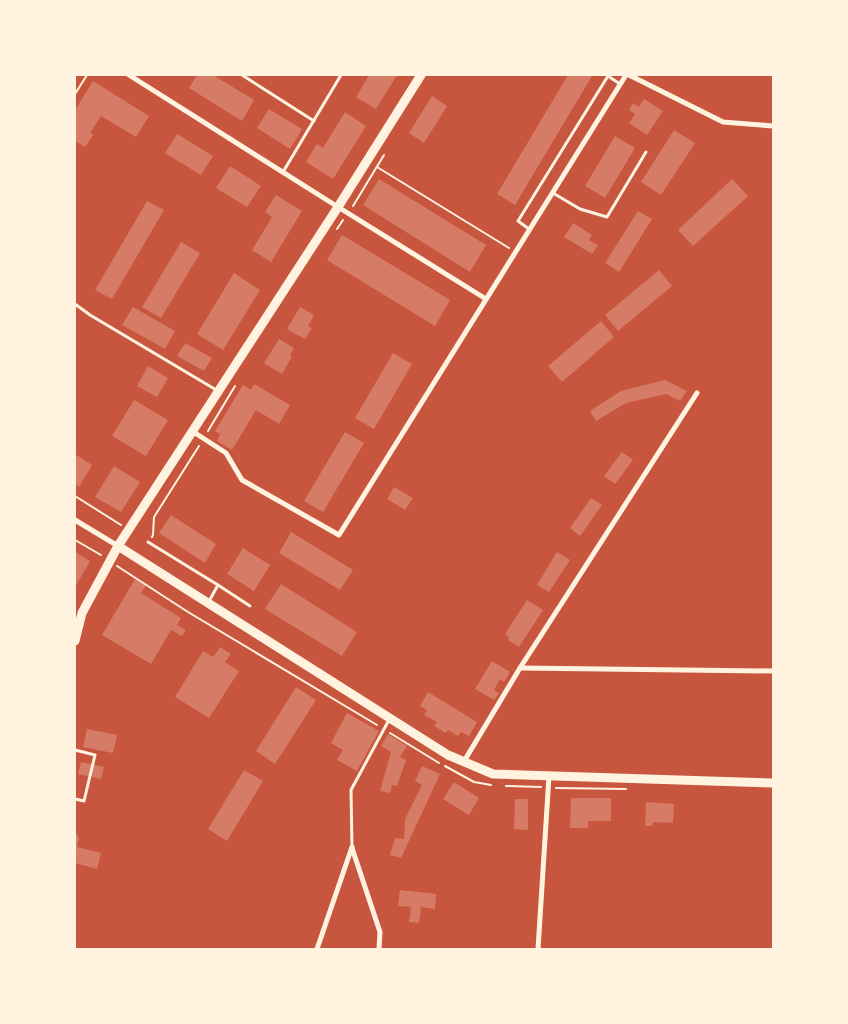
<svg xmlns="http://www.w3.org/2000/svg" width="848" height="1024" viewBox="0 0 848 1024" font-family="Helvetica,sans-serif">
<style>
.building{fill:#d67c66}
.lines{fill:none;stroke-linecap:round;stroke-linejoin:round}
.path{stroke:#fff3e0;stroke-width:2}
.service{stroke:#fff3e0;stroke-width:3}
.minor{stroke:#fff3e0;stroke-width:5}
.secondary{stroke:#fff3e0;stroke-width:9}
</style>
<rect width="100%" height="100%" fill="#c8553d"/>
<g class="building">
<path d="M197,75h16l41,25 -12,21 -53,-33z"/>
<path d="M369,75h28l-21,34 -20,-12z"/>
<path d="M568,75l24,1 -77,129 -18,-11z"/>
<path d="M93,81l56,35 -13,21 -35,-21 -11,17 4,1 -9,13 -10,-6v-31z"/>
<path d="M432,96l15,10 -23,37 -15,-10z"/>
<path d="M644,99l19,12 -16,24 -18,-12 6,-9 -6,-4 4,-7 6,4z"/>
<path d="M269,109l33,20 -12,20 -33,-21z"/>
<path d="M345,112l21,14 -33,53 -27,-17 11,-18 6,4z"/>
<path d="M674,130l21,13 -34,52 -20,-13z"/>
<path d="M177,134l36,22 -12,19 -36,-22z"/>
<path d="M615,136l20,12 -30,50 -20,-12z"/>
<path d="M230,166l31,20 -14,21 -31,-19z"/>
<path d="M379,179l107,66 -16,27 -107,-67z"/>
<path d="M732,179l16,17 -55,50 -15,-16z"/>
<path d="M276,195l26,16 -31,51 -19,-12 20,-33 -7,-5z"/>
<path d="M147,201l17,9 -52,89 -17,-9z"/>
<path d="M638,211l14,8 -33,53 -14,-9z"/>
<path d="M573,223l19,12 -3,5 9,5 -6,9 -28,-17z"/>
<path d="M342,235l108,65 -15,26 -108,-66z"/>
<path d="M181,242l19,11 -39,65 -19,-11z"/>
<path d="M659,270l13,16 -54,45 -13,-16z"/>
<path d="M234,273l26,17 -37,60 -26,-16z"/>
<path d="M133,307l42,24 -10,18 -43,-24z"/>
<path d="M300,307l14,8 -6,11 4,2 -7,11 -18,-10z"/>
<path d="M601,321l13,16 -52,45 -14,-16z"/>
<path d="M279,339l15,9 -4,7 2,1 -10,18 -18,-11z"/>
<path d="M185,343l27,15 -8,13 -27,-15z"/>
<path d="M393,353l19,11 -38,65 -19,-11z"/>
<path d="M148,366l20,12 -11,19 -20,-11z"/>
<path d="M665,380l22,11 -7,10 -14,-7 -40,9 -30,18 -6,-10 31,-20z"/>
<path d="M254,384l36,21 -11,19 -23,-14 -24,40 -15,-9 3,-7 -5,-3 28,-46 8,5z"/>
<path d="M134,400l34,20 -22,36 -34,-20z"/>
<path d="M345,432l19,11 -41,69 -19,-11z"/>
<path d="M622,452l11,8 -18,24 -11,-8z"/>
<path d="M75,454l17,11 -13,22 -4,-3z"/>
<path d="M114,466l26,16 -19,30 -26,-15z"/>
<path d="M394,487l19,11 -8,12 -18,-11z"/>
<path d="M591,498l11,7 -22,31 -10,-8z"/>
<path d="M171,515l45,29 -11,19 -46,-30z"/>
<path d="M291,532l62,38 -13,20 -61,-37z"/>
<path d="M243,548l27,17 -16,26 -27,-17z"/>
<path d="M75,552l15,9 -15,26z"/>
<path d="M557,552l13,8 -21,32 -12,-7z"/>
<path d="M135,579l11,6 -5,8 40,25 -4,7 9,5 -4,6 -11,-6 -20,34 -49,-29z"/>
<path d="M281,584l76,48 -15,24 -77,-47z"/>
<path d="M527,600l16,10 -24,37 -11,-7 1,-3 -4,-3z"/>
<path d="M220,647l11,7 -6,8 14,9 -30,47 -34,-21 28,-46 10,6z"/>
<path d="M492,661l18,11 -6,10 -4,-3 -6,11 5,3 -5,7 -19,-11z"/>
<path d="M296,687l20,13 -41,64 -19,-13z"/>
<path d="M428,692l49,30 -8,14 -8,-4 -3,4 -10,-6 -2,3 -12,-7 3,-4 -13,-7 3,-5 -7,-4z"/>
<path d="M347,713l32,18 -22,40 -20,-11 6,-10 -12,-7z"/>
<path d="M87,729l30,6 -4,18 -30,-6z"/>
<path d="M388,734l19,12 -7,11 6,3 -9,26 -5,-1 -2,8 -10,-2 11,-39 -10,-6z"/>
<path d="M81,762l23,5 -3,12 -23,-5z"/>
<path d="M422,766l18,8 -39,84 -11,-3 5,-17 9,1 1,-20 17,-34 -7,-4z"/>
<path d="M244,770l19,11 -36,60 -19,-12z"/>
<path d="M454,782l25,16 -10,17 -26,-16z"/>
<path d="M571,798h40v23h-23v7h-18z"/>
<path d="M515,799h13v31l-14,-1z"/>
<path d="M646,802l28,2 -1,19 -20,-1 -1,4h-7z"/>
<path d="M75,832l4,6 -2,9 24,6 -4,16 -22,-6z"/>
<path d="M400,890l36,4 -1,15 -14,-2 -2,16 -10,-1 2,-15 -13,-1z"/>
</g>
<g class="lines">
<g class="path">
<path d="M75,94l12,-19"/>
<path d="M377,167l132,81"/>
<path d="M353,206l31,-51"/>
<path d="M337,229l6,-9"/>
<path d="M208,431l27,-45"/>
<path d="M75,496l46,29"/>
<path d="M152,537l1,-2 1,-18 45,-71"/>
<path d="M75,540l26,15"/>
<path d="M117,566l71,46 189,113"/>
<path d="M390,733l49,30"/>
<path d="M445,766l29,16 17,3"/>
<path d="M506,786l35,1"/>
<path d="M556,788l70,1"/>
</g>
<g class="service">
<path d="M242,75l72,46"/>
<path d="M283,172l58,-97"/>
<path d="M553,193l27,16 27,8 39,-65"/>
<path d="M529,229l-11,-8 90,-145 12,8"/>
<path d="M75,304l15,11 128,76"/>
<path d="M148,542l70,43 -10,18"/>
<path d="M218,585l32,21"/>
<path d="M75,750l20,5 -11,46 -9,-2"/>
<path d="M352,847l-1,-57 39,-72"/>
</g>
<g class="minor">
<path d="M129,75l209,132 148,92"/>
<path d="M629,75l94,47 50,4"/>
<path d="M192,431l34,22 16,27 97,55 287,-460"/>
<path d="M75,520l43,26"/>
<path d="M520,668l253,3"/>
<path d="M463,763l57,-95 177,-275"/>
<path d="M352,848l28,84 -1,17"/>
<path d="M317,949l35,-102"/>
<path d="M538,949l11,-173"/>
</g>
<g class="secondary">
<path d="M118,546l330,209 45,19 280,9"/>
<path d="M75,641l7,-28 36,-67 220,-339 83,-132"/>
</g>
</g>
<rect width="848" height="1024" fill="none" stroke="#fff3e0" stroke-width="152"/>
</svg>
